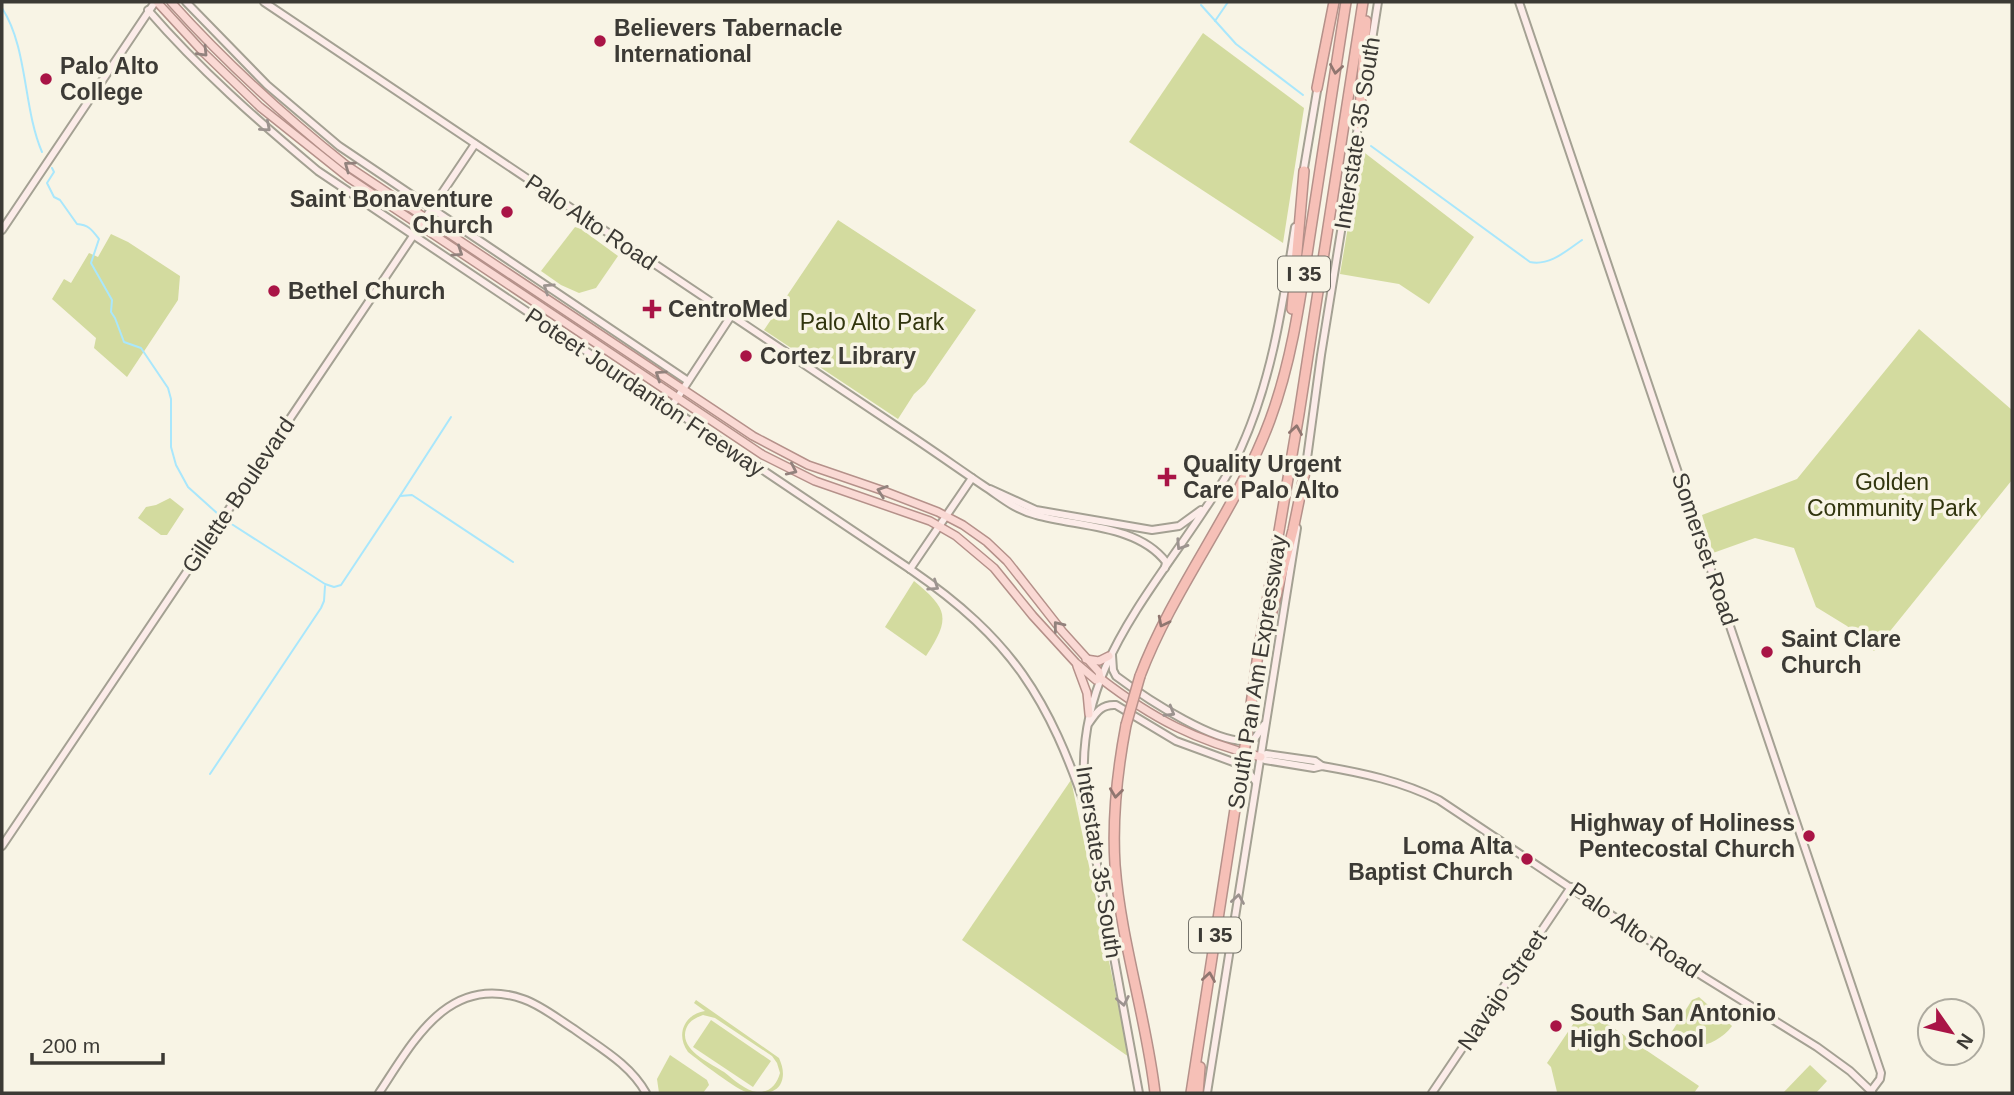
<svg xmlns="http://www.w3.org/2000/svg" width="2014" height="1095" viewBox="0 0 2014 1095" font-family="Helvetica,sans-serif">
<style>
.green{fill:#d3db9f;fill-rule:evenodd}
.lines{fill:none;stroke-linecap:round;stroke-linejoin:round}
.stream{stroke:#a9e7fc;stroke-width:2}
.secondary-casing{stroke:#a4a193;stroke-width:10}
.primary-casing{stroke:#b5918a;stroke-width:10}
.highway-casing{stroke:#b5918a;stroke-width:12}
.secondary{stroke:#fcece9;stroke-width:6}
.primary{stroke:#fad9d4;stroke-width:7}
.highway{stroke:#f6c0b7;stroke-width:9}
.highway-bridge-casing{stroke:#b5918a;stroke-width:12;stroke-linecap:butt}
.highway-bridge{stroke:#f6c0b7;stroke-width:9}
.oneway{stroke:#92827d}
.oneway2{stroke:#907670}
.oneway3{stroke:#9c938f}
.poi-dot{fill:#a91446;stroke:#f8f4e5;stroke-width:2.5}
.labels{text-anchor:middle;stroke-width:7;stroke-linejoin:round;paint-order:stroke}
.shield{fill:#f8f4e5;stroke:#74726a;stroke-width:2}
.shield-label{font-size:21px;font-weight:bold;fill:#3c3a35}
.poi-label{font-size:23px;font-weight:bold;fill:#3c3a35;stroke:#f8f4e5;text-anchor:start}
.street-label{font-size:23px;fill:#3c3a35;stroke:#f8f4e5}
.park-label{font-size:23px;fill:#31350e;stroke:#f8f4e5}
</style>
<rect width="100%" height="100%" fill="#f8f4e5"/>
<g class="green">
<path d="M1203,33l101,75 -21,135 -154,-101z"/>
<path d="M1361,150l113,87 -45,67 -30,-20 -59,-10z"/>
<path d="M838,220l138,90 -51,74 -11,10 -16,25 -134,-89z"/>
<path d="M575,227l6,2 37,27 -22,32 -17,5 -18,-8 -20,-14z"/>
<path d="M111,234l17,8 52,34 -2,24 -51,77 -33,-29 2,-10 -44,-39 12,-20 7,4 18,-30 9,4z"/>
<path d="M1919,329l93,81v70l-138,171 -27,-25 -31,-19 -22,-59 -39,-10 -42,15 -11,-38 95,-36z"/>
<path d="M170,498l14,11 -17,26h-6l-23,-17 8,-11 10,-2z"/>
<path d="M914,581c34,28 37,37 12,75l-41,-29z"/>
<path d="M1071,780l58,277 -167,-117z"/>
<path d="M1699,997l33,29c-14,19 -45,30 -61,7l21,-33z"/>
<path d="M696,1000l83,58c4,9 6,18 1,27 -6,9 -20,10 -31,8 -11,-2 -51,-33 -61,-41 -13,-18 -3,-38 17,-41l-11,-8zM703,1015l12,3 57,38 5,7 3,10c-3,11 -10,20 -23,19 -11,-1 -24,-13 -33,-20 -14,-9 -45,-22 -38,-43 3,-8 9,-11 17,-14z"/>
<path d="M1584,1008l115,78 -5,7 -137,-1 -6,-25 -4,-4z"/>
<path d="M711,1020l60,41 -18,26 -60,-40z"/>
<path d="M670,1055l37,25 2,5 -6,8h-44l-2,-14z"/>
<path d="M1810,1065l17,16 -11,12h-33z"/>
</g>
<g class="lines">
<g class="stream">
<path d="M1201,5l35,39 67,51"/>
<path d="M2,8c26,40 21,100 40,144"/>
<path d="M1215,21l13,-19"/>
<path d="M1371,146l159,116c20,4 36,-11 52,-22"/>
<path d="M52,168l2,4 -7,11 7,14 6,3 17,24c12,1 15,6 22,15l-8,24 21,37 -1,12 4,6 9,24 17,6 27,40 3,11v48l5,18 12,22 30,27"/>
<path d="M400,496l51,-79"/>
<path d="M230,523l95,61 9,3 7,-2 59,-89 12,-1 101,67"/>
<path d="M210,774l111,-166 3,-7 1,-15"/>
</g>
<defs>
<g id="secondary">
<path d="M186,2l81,83 72,61 349,235"/>
<path d="M264,2l635,426c29,19 57,39 85,58 17,11 31,24 52,29 40,12 101,9 130,47l-1,6"/>
<path d="M1519,2l362,1071 -1,6 -9,12"/>
<path d="M148,10c52,60 110,111 170,161l592,398c103,71 138,128 178,245"/>
<path d="M1366,78l12,-76"/>
<path d="M1303,174l15,-89"/>
<path d="M2,230l153,-228"/>
<path d="M670,409l61,-93"/>
<path d="M1306,466l15,-111 38,-235"/>
<path d="M990,489l46,21 116,20 27,-4 22,-16"/>
<path d="M910,569l62,-91"/>
<path d="M1112,655l1,15 3,6c24,18 111,78 139,62l9,-13"/>
<path d="M1089,723c7,-10 12,-19 27,-18l60,36 68,25 12,16"/>
<path d="M1261,757l4,3 49,8 8,-2c41,7 79,15 117,34l265,177 113,70 33,24 22,21"/>
<path d="M1261,757l5,-3 49,7 7,5"/>
<path d="M1086,799c-16,-118 57,-196 117,-287 14,-21 28,-41 38,-64 32,-71 42,-146 54,-221"/>
<path d="M1087,810l52,283"/>
<path d="M2,846l473,-702"/>
<path d="M379,1093c34,-51 69,-120 144,-94 18,6 35,20 51,30 26,19 56,35 72,64"/>
<path d="M1207,1093l90,-565"/>
<path d="M1432,1093l139,-206"/>
</g>
<g id="primary">
<path d="M157,2l47,51 56,54 89,71 414,277 52,26 115,40 26,15 38,32 39,48 43,47 20,17 4,-2c53,41 96,63 161,79"/>
<path d="M171,2c54,60 112,113 175,163l407,271 55,29 73,25 57,22 25,13 24,17 20,19 55,70 37,41 1,6"/>
<path d="M1086,659l13,2 10,-5"/>
<path d="M1077,666l10,27 2,21"/>
</g>
<g id="highway">
<path d="M1317,88l17,-86"/>
<path d="M1359,124l7,-103"/>
<path d="M1292,309l12,-138"/>
<path d="M1266,635l27,-105 14,-68"/>
<path d="M1140,676c34,-90 97,-166 130,-256 23,-62 31,-127 41,-192 12,-76 24,-151 35,-226"/>
<path d="M1126,725c-9,47 -14,92 -11,140 6,77 31,151 40,228"/>
<path d="M1246,740l12,-86 41,-240 64,-412"/>
<path d="M1191,1093l49,-316"/>
<path d="M1198,1093l2,-26"/>
</g>
</defs>
<use href="#secondary" class="secondary-casing"/>
<use href="#primary" class="primary-casing"/>
<use href="#highway" class="highway-casing"/>
<use href="#secondary" class="secondary"/>
<use href="#primary" class="primary"/>
<use href="#highway" class="highway"/>
<defs>
<g id="highway-bridge">
<path d="M1126,725l14,-49"/>
<path d="M1240,777l6,-37"/>
</g>
</defs>
<use href="#highway-bridge" class="highway-bridge-casing"/>
<use href="#highway-bridge" class="highway-bridge"/>
</g>
<defs><path id="oneway-chevron" d="M-2-3.5L2.5 0L-2 3.5" fill="none" stroke-width="1.6" stroke-linecap="round" stroke-linejoin="round" transform="scale(1.75)"/></defs>
<g class="oneway">
<use href="#oneway-chevron" transform="translate(203 52) rotate(46)"/>
<use href="#oneway-chevron" transform="translate(349 166) rotate(-144)"/>
<use href="#oneway-chevron" transform="translate(458 252) rotate(34)"/>
<use href="#oneway-chevron" transform="translate(660 375) rotate(-146)"/>
<use href="#oneway-chevron" transform="translate(792 470) rotate(25)"/>
<use href="#oneway-chevron" transform="translate(882 491) rotate(-161)"/>
<use href="#oneway-chevron" transform="translate(1058 626) rotate(-129)"/>
</g>
<g class="oneway2">
<use href="#oneway-chevron" transform="translate(1336 69) rotate(99)"/>
<use href="#oneway-chevron" transform="translate(1296 430) rotate(-81)"/>
<use href="#oneway-chevron" transform="translate(1163 622) rotate(117)"/>
<use href="#oneway-chevron" transform="translate(1116 793) rotate(97)"/>
<use href="#oneway-chevron" transform="translate(1209 977) rotate(-81)"/>
</g>
<g class="oneway3">
<use href="#oneway-chevron" transform="translate(266 127) rotate(41)"/>
<use href="#oneway-chevron" transform="translate(548 288) rotate(-146)"/>
<use href="#oneway-chevron" transform="translate(1181 545) rotate(123)"/>
<use href="#oneway-chevron" transform="translate(934 586) rotate(34)"/>
<use href="#oneway-chevron" transform="translate(1170 712) rotate(31)"/>
<use href="#oneway-chevron" transform="translate(1238 899) rotate(-81)"/>
<use href="#oneway-chevron" transform="translate(1123 1001) rotate(79)"/>
</g>
<g class="poi-dot">
<circle cx="600" cy="41" r="7"/>
<circle cx="46" cy="79" r="7"/>
<circle cx="507" cy="212" r="7"/>
<circle cx="274" cy="291" r="7"/>
<path d="M648.5 298.5h7v7h7v7h-7v7h-7v-7h-7v-7h7z"/>
<circle cx="746" cy="356" r="7"/>
<path d="M1163.5 466.5h7v7h7v7h-7v7h-7v-7h-7v-7h7z"/>
<circle cx="1767" cy="652" r="7"/>
<circle cx="1809" cy="836" r="7"/>
<circle cx="1527" cy="859" r="7"/>
<circle cx="1556" cy="1026" r="7"/>
</g>
<g class="labels">
<g class="shield">
<rect x="1278" y="256.5" width="52" height="35" rx="5"/>
<rect x="1189" y="917.5" width="52" height="35" rx="5"/>
</g>
<g class="shield-label">
<text x="1304" y="281">I 35</text>
<text x="1215" y="942">I 35</text>
</g>
<g class="poi-label">
<text x="614" y="36">Believers Tabernacle<tspan x="614" dy="26">International</tspan></text>
<text x="60" y="74">Palo Alto<tspan x="60" dy="26">College</tspan></text>
<text x="493" y="207" text-anchor="end">Saint Bonaventure<tspan x="493" dy="26">Church</tspan></text>
<text x="288" y="299">Bethel Church</text>
<text x="668" y="317">CentroMed</text>
<text x="760" y="364">Cortez Library</text>
<text x="1183" y="472">Quality Urgent<tspan x="1183" dy="26">Care Palo Alto</tspan></text>
<text x="1781" y="647">Saint Clare<tspan x="1781" dy="26">Church</tspan></text>
<text x="1795" y="831" text-anchor="end">Highway of Holiness<tspan x="1795" dy="26">Pentecostal Church</tspan></text>
<text x="1513" y="854" text-anchor="end">Loma Alta<tspan x="1513" dy="26">Baptist Church</tspan></text>
<text x="1570" y="1021">South San Antonio<tspan x="1570" dy="26">High School</tspan></text>
</g>
<g class="street-label">
<text transform="translate(1357 133) rotate(-81)" y="8">Interstate 35 South</text>
<text transform="translate(591 222) rotate(34)" y="8">Palo Alto Road</text>
<text transform="translate(645 392) rotate(34)" y="8">Poteet Jourdanton Freeway</text>
<text transform="translate(238 495) rotate(-56)" y="8">Gillette Boulevard</text>
<text transform="translate(1705 549) rotate(71)" y="8">Somerset Road</text>
<text transform="translate(1257 672) rotate(-81)" y="8">South Pan Am Expressway</text>
<text transform="translate(1099 862) rotate(81)" y="8">Interstate 35 South</text>
<text transform="translate(1635 930) rotate(34)" y="8">Palo Alto Road</text>
<text transform="translate(1502 990) rotate(-56)" y="8">Navajo Street</text>
</g>
<g class="park-label">
<text x="872" y="330">Palo Alto Park</text>
<text x="1892" y="490">Golden<tspan x="1892" dy="26">Community Park</tspan></text>
</g>
</g>
<rect width="2014" height="1095" fill="none" stroke="#3c3a35" stroke-width="7"/>
<g transform="translate(1951 1032) rotate(124)"><circle r="33" fill="#f8f4e5" stroke="#adaa9f" stroke-width="2"/>
<path d="M0-5L12 26L0 18L-12 26Z" fill="#a91446"/>
<text y="-10" font-size="19" font-weight="bold" text-anchor="middle" fill="#3c3a35">N</text>
</g>
<path d="M32 1053v10h131v-10" fill="none" stroke="#3c3a35" stroke-width="3.5"/>
<text x="42" y="1053" font-size="21" fill="#3c3a35" stroke="#f8f4e5" stroke-width="5" paint-order="stroke">200 m</text>
</svg>
